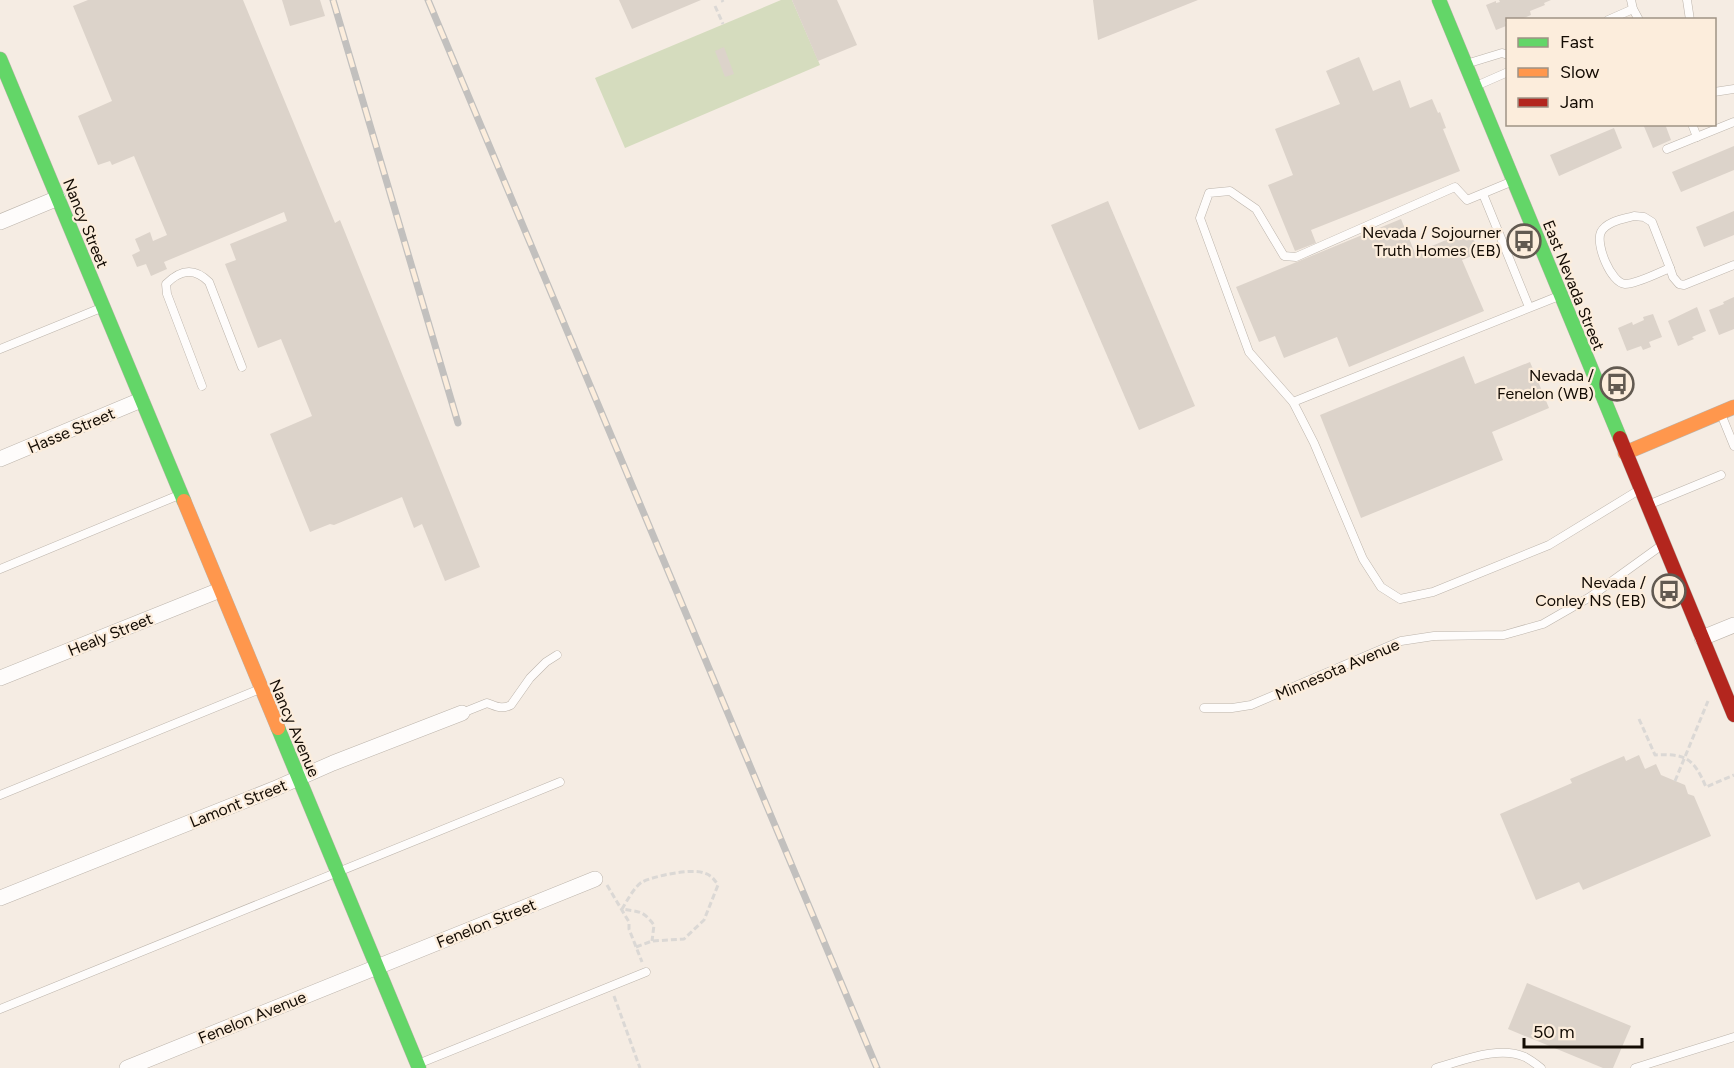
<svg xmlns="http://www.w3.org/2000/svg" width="1734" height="1068" viewBox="0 0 1734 1068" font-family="Figtree,sans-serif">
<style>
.green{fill:#d5dcbe}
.building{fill:#dcd3ca}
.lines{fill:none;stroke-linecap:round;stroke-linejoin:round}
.lane-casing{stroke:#bcb4ab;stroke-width:9}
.street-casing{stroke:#bcb4ab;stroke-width:16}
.fast-casing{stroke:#bcb4ab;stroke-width:15}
.slow-casing{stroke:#bcb4ab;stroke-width:15}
.jam-casing{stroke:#bcb4ab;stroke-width:15}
.path{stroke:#dbd8d5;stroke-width:3;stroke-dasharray:6 3;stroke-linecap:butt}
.lane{stroke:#fefcfb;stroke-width:8}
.street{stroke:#fefcfb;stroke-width:15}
.fast{stroke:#63d668;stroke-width:14}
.slow{stroke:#ff974d;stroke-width:14}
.jam{stroke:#b3261e;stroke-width:14}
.rail-casing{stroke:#c2c0be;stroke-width:7}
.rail{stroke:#fceddc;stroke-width:4.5;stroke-dasharray:14;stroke-linecap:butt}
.labels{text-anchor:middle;stroke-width:4.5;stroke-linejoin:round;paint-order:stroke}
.street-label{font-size:16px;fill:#130b03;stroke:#fceddc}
.poi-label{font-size:16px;fill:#130b03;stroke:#fceddc;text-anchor:end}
</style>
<rect width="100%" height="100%" fill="#f5ece3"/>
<path class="green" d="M781,0h11l28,65 -195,83 -30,-70z"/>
<g class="building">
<path d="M88,0h155l92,223 5,-3 140,347 -35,14 -23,-57 -8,4 -12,-31 -68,28 -4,-1 -20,8 -40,-98 42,-18 -31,-77 -23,9 -33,-84 11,-4 -6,-16 57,-23 -3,-9 -120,50 3,7 -16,7 -5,-12 -9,3 -5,-12 8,-4 -5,-12 15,-7 3,9 14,-6 -33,-79 -22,9 -2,-4 -12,4 -20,-49 34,-15 -39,-95z"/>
<path d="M282,0h38l5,16 -35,10z"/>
<path d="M619,0h82l-69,29z"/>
<path d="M792,0h45l20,45 -39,16z"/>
<path d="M1093,0h105l-100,40z"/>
<path d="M1499,0h52l-7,3 1,2 -15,6 1,4 -12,5h-11l-3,2 1,4 -10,4 -10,-25 10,-4v2l4,-1z"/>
<path d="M724,47l10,27 -9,3 -10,-26z"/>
<path d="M1359,57l14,34 27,-11 10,28 22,-9 6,14 2,-1 6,16 -3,1 17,42 -149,59 5,13 -21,8 -27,-66 25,-10 -18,-46 65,-25 -14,-33z"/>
<path d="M1643,124h22l6,16 -18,8z"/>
<path d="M1614,128l8,20 -63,28 -9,-21z"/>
<path d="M1734,146v24l-53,22 -9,-20z"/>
<path d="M1108,201l87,205 -56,24 -88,-205z"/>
<path d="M1734,211v24l-30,12 -8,-20z"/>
<path d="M1401,219l14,34 55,-23 9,23 -17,7 22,51 -135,56 -12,-30 -53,21 -9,-22 -16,6 -23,-55z"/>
<path d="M1734,297v32l-15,6 -10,-25 15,-6 -1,-2z"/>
<path d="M1697,307l9,24 -14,6 2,2 -16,7 -10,-25z"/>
<path d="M1653,314l9,23 -13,5 2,5 -8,3 -2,-4 -14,5 -9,-23 14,-6 1,3 11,-5 -1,-3z"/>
<path d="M1464,356l11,28 55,-22 19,46 -57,24 11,28 -142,58 -41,-103z"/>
<path d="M1639,755l6,14 11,-5 5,11 24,10 3,9 6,2 17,40 -128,54 -4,-8 -43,18 -36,-86 72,-31 -2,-4 54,-23 2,5z"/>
<path d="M1527,983l104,43 -18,42h-10l-95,-39z"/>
</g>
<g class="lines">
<defs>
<g id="lane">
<path d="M1631,0l2,9 6,11"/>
<path d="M1687,0l3,20"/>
<path d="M1608,20l25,-11"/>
<path d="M1466,64l36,-11 6,2"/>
<path d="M1476,86l32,-14"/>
<path d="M1714,92l20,-3"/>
<path d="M1692,124l5,13"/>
<path d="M1667,149l67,-27"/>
<path d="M1513,181l-46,19 -12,-13 -159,70 -12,-1 -28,-47 -26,-18 -21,2 -9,25 49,134 44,50 266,-106"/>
<path d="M1483,194l46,113"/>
<path d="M1634,216l10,1 8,5 18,46c-12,5 -33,16 -45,16 -14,-1 -30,-40 -24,-52 6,-11 23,-13 33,-16z"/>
<path d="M1670,268l3,9 6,7 5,1 50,-20"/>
<path d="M0,349l101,-41"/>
<path d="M202,386l-35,-92 -1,-10c14,-14 28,-17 43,-2l33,85"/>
<path d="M1293,402l21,41 49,116 18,28 19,12 33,-7 116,-47 90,-55"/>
<path d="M1721,414l13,32"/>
<path d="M1648,505l73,-30"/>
<path d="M0,569l179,-74"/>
<path d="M1204,708h28l19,-3 150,-64 33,-5 70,-1 39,-11 47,-27 72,-52"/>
<path d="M462,713l25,-10c9,3 14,7 24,2l19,-27 16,-16 11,-7"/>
<path d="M0,795l260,-106"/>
<path d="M0,1009l560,-227"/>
<path d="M418,1064l228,-92"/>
<path d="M1436,1068c26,-7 63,-23 89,-11 6,3 11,7 16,11"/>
<path d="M1635,1068l99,-31"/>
</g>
<g id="street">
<path d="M0,222l58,-24"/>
<path d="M0,459l141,-59"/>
<path d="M1702,638l32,-13"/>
<path d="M0,678l220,-88"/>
<path d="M0,898l274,-109 59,-26 129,-50"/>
<path d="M127,1068l468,-189"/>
</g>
<g id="fast">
<path d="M1439,0l181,438"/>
<path d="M0,59l184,442"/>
<path d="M278,728l141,340"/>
</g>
<g id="slow">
<path d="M1625,453l109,-46"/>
<path d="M184,501l94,227"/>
</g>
<path id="jam" d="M1620,438l114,277"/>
</defs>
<use href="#lane" class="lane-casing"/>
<use href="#street" class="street-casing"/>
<use href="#fast" class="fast-casing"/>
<use href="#slow" class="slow-casing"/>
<use href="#jam" class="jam-casing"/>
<g class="path">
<path d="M722,0l1,2"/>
<path d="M715,6l8,18"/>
<path d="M1639,719l16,36c31,-2 39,4 51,32l28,-12"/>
<path d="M1675,781l33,-80"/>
<path d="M607,885l22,37v7l13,33"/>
<path d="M636,947l16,-6 32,-2 20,-19 14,-35c-4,-6 -7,-10 -14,-12 -12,-5 -50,3 -62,9 -8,5 -15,19 -20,27 17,3 21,1 32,16l-2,16"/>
<path d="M614,996l26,72"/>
</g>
<use href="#lane" class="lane"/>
<use href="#street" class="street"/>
<use href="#fast" class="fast"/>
<use href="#slow" class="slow"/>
<use href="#jam" class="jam"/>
<defs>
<g id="rail">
<path d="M333,0l125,423"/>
<path d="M428,0l449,1068"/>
</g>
</defs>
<use href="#rail" class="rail-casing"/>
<use href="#rail" class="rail"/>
</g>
<defs>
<symbol id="bus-ring" viewBox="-11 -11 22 22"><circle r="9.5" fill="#fceddc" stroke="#625a51" stroke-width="1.5"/><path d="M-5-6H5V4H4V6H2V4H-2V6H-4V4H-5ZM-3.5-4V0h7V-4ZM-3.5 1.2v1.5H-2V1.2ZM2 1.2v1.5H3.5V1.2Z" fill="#625a51"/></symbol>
</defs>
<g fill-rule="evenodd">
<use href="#bus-ring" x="1505" y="222" width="38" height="38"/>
<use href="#bus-ring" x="1598" y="365" width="38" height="38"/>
<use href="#bus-ring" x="1650" y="572" width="38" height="38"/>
</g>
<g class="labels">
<g class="street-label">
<text transform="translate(86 223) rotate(68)" y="6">Nancy Street</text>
<text transform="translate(1574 285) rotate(68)" y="6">East Nevada Street</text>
<text transform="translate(71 430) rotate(-23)" y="6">Hasse Street</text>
<text transform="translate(110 634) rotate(-22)" y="6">Healy Street</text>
<text transform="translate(1337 669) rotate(-23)" y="6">Minnesota Avenue</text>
<text transform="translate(295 728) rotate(67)" y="6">Nancy Avenue</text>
<text transform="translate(238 803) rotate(-22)" y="6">Lamont Street</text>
<text transform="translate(486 923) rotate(-22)" y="6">Fenelon Street</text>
<text transform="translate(252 1017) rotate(-22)" y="6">Fenelon Avenue</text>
</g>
<g class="poi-label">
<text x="1501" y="238">Nevada / Sojourner<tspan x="1501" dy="18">Truth Homes (EB)</tspan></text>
<text x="1594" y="381">Nevada /<tspan x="1594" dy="18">Fenelon (WB)</tspan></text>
<text x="1646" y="588">Nevada /<tspan x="1646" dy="18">Conley NS (EB)</tspan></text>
</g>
</g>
<rect x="1506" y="18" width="210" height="108" fill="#fceddc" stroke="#9f9385" stroke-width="1.5"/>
<rect x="1518" y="38" width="30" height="9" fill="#63d668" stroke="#9f9385" stroke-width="1.5"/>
<text x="1560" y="48" font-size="18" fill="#130b03">Fast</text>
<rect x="1518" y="68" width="30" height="9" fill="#ff974d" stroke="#9f9385" stroke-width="1.5"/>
<text x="1560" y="78" font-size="18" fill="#130b03">Slow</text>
<rect x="1518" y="98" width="30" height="9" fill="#b3261e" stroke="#9f9385" stroke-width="1.5"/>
<text x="1560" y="108" font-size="18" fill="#130b03">Jam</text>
<path d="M1524 1038v9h118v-9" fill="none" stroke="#130b03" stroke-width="3"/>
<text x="1533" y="1038" font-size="18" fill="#130b03" stroke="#fceddc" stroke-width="4.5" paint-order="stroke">50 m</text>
</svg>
